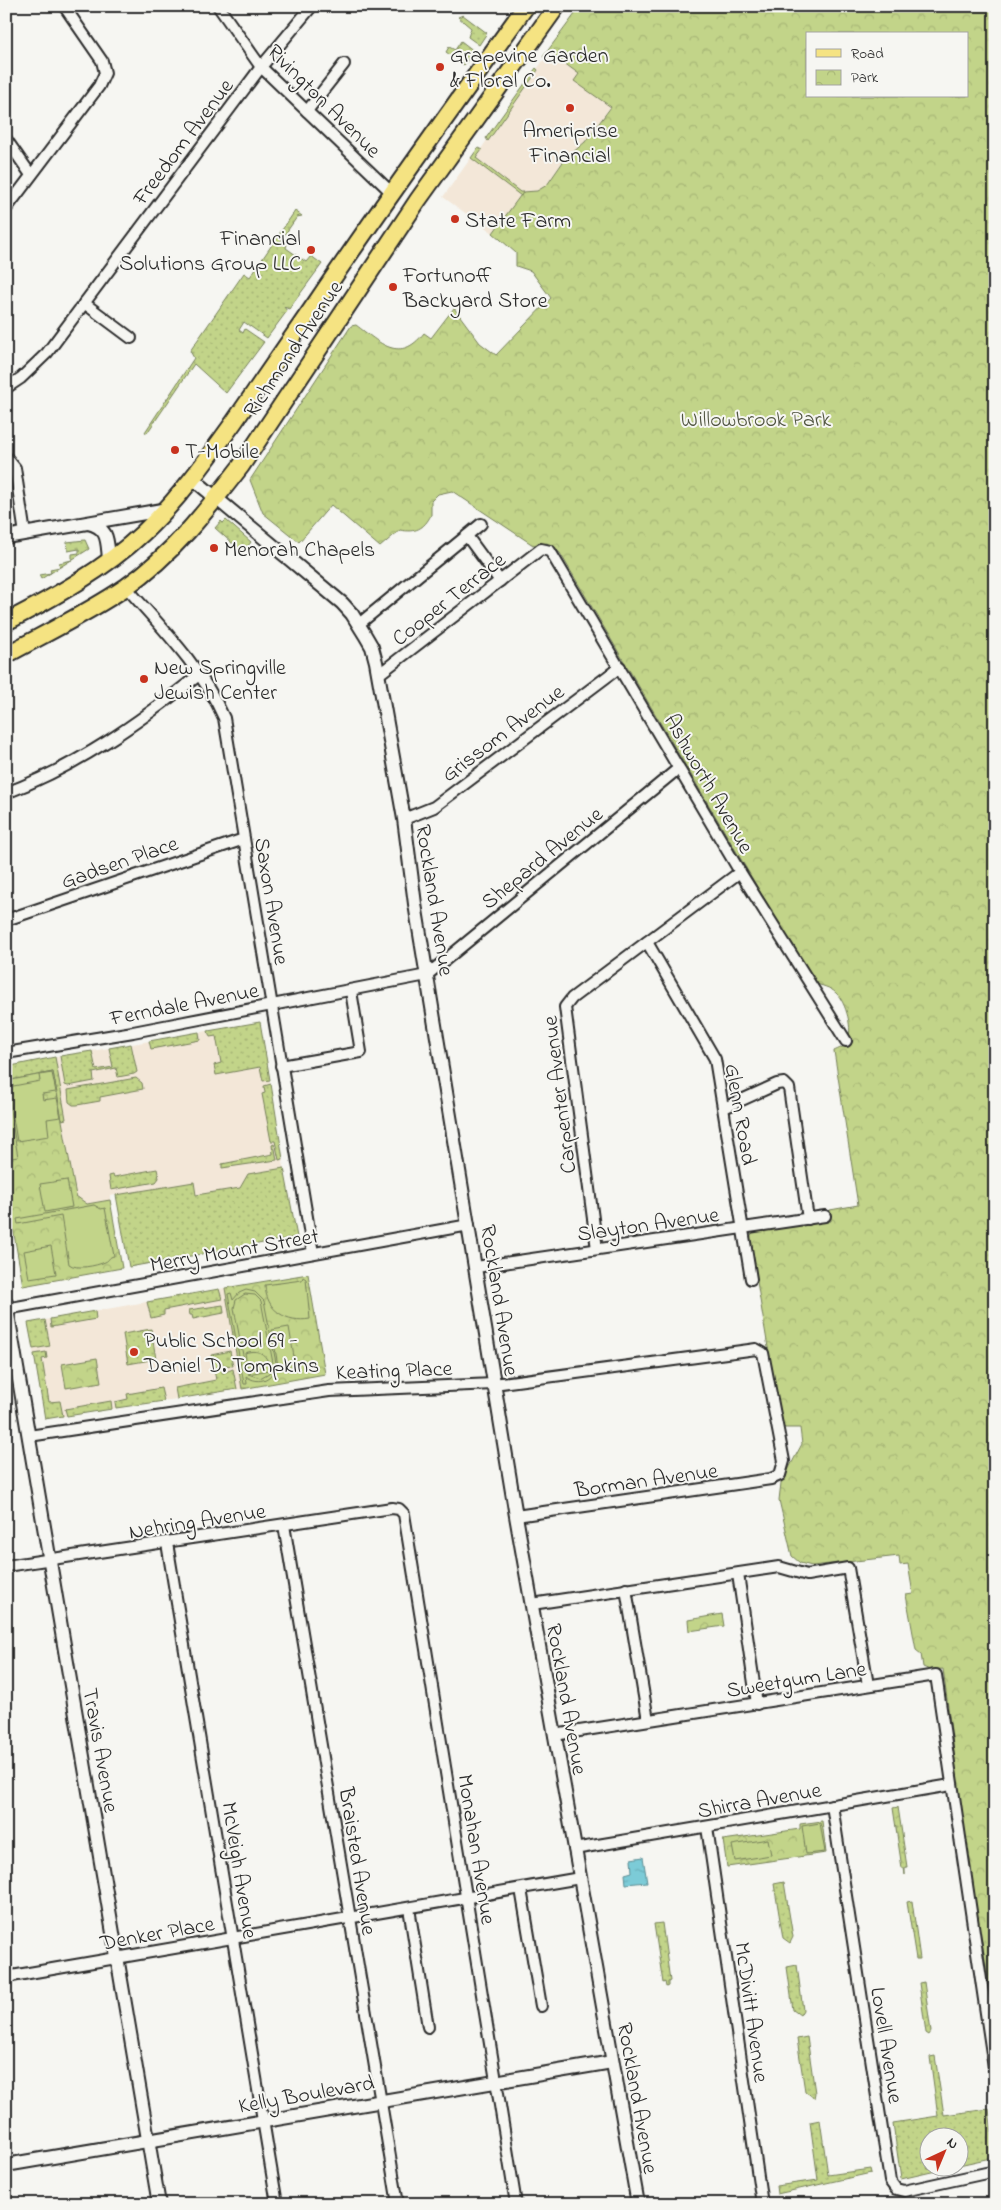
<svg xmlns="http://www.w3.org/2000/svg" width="1001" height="2210" viewBox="0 0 1001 2210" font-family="'Indie Flower',sans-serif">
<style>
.built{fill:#f3e7d8}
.grass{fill:url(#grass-dots);stroke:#76805a}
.park{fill:url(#park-crowns);stroke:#76805a;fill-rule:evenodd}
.garden{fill:#c2d489;stroke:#76805a;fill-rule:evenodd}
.water{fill:url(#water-ripples);stroke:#5b8b92}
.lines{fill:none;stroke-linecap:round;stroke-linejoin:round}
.minor-casing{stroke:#2b2b2b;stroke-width:14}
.tertiary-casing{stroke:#2b2b2b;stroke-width:16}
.primary-casing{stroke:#2b2b2b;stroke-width:20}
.minor{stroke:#f6f6f2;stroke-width:10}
.tertiary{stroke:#f6f6f2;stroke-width:12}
.primary{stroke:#f5e382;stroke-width:16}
.poi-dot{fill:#c8321e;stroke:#f6f6f2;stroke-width:2}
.labels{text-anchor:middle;stroke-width:4;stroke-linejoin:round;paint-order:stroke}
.poi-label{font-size:22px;fill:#2b2b2b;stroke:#f6f6f2;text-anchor:start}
.street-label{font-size:22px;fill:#2b2b2b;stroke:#f6f6f2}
.park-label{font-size:22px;fill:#515542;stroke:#f6f6f2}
</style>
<defs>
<pattern id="grass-dots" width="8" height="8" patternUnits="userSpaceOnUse" patternTransform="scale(1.25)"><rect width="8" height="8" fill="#c2d489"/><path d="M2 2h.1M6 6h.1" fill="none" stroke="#a7b676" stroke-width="1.8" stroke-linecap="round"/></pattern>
<pattern id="park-crowns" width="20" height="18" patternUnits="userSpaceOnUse" patternTransform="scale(1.25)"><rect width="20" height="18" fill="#c2d489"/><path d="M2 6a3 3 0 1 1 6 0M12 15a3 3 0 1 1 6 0" fill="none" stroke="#a7b676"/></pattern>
<pattern id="water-ripples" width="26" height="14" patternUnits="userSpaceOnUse" patternTransform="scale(1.25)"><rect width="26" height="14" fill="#7bcbd7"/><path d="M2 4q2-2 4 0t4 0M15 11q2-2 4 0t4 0" fill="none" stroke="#6aaeb9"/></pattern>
</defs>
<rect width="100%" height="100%" fill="#f6f6f2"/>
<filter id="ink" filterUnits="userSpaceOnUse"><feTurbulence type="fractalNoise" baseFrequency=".02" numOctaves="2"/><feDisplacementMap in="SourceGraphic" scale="10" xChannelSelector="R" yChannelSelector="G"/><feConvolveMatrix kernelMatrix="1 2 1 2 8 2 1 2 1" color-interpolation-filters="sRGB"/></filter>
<g filter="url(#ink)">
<g class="built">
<path d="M552,54l27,20 -4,7 36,25 -26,36 -21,17 -17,26 -10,6 -14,1 -30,41 -50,-36 35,-49 3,1 6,-9 -1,-2 50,-70 1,1 8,-11z"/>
<path d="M260,1022l24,146 -36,6 -8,14 -44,7 -2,-13 -84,14v4l-23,4 -11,-8 -25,-138z"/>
<path d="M225,1288l17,101 -197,30 -17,-96z"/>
</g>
<g class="grass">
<path d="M463,15l24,18 -8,12 -11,-8 3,-9 -13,-11z"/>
<path d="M461,41l13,10 -10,14 -18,-13 3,-5 6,3z"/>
<path d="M295,211l7,5 -5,1 -16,23 6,4 -1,4 20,14 5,-6 11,8 -33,45 -5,-2 3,4 -20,27 -23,-16 -5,8 4,3 2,-4 19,13 -38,51 -32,-29 -47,69 -2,-1 49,-74 -4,-7 54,-78 6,4z"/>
<path d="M226,520l25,22 -8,11 -28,-25 6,-7 2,2z"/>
<path d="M85,540l4,9 -48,30 -2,-4 12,-2 -1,-4 10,-2 -1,-4 13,-3v-6l7,-1v-4l-11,2 -1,-9z"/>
<path d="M260,1022l10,58 -7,1 -3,-14 -44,8 -2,-10 7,-2 -5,-27 -6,1 -2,-6z"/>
<path d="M199,1032l1,8 -49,9 -2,-8z"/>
<path d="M131,1044l6,28 -3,2 -16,3 -2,-9 -23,5 1,8 -26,5 -3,-1 -5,-29 32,-5 4,19 17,-3 -4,-19z"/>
<path d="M55,1057l11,62 -4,1 -9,-48 -47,9v-14z"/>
<path d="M136,1078l6,5 1,6 -43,8v4l-23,4h-4l-4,-3 -1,-12z"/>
<path d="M271,1084l12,75 -4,1 -4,-19h-4l-9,-47 3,-1 -1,-7z"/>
<path d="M274,1144l3,16 -55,8v-4l51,-10 -1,-9z"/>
<path d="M284,1168l13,69 -168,30 -13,-72 78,-13 2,13 44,-7 8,-14z"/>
<path d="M157,1169l2,9 -3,4 -45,8 -2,-14 4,-1 1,2z"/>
<path d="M219,1289l3,10 -58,11v5l-13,3 -4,-16z"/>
<path d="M223,1305l1,8 -31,6 -1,-4h-2l-1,-5z"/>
<path d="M95,1311l1,8 -45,8 -1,-8z"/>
<path d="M45,1320l5,26 -17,3 -5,-26z"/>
<path d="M151,1329l5,30 -28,5 -5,-30z"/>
<path d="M230,1351l3,15 -9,-1 -4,3 3,5 10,-4 4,20 -60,10 -2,-11 41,-8 -5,-25z"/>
<path d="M46,1352l1,6 -5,1 7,43 11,-1 3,15 -18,3 -11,-65z"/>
<path d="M161,1388l3,13 -48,7 -1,-6 13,-3 -1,-5z"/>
<path d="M111,1401l1,8 -45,7 -2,-7z"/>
<path d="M898,1807l9,60h-2v8l-1,-7h-2l-9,-60z"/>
<path d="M784,1882l9,55 -3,6 -7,-5 -9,-54z"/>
<path d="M912,1901l8,58h-4l-9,-57z"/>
<path d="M662,1923l8,58 -2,1v4l-2,1 -1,-5 -2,1 -9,-59z"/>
<path d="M797,1965l6,45 -3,5 -7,-5 -6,-43z"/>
<path d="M924,1982l7,50 -2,3 -3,-2 -7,-50z"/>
<path d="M807,2037l8,56 -1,5 -9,-7 -8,-52z"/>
<path d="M935,2056l9,59 45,-6 6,48 -36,8 -1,-27h-30v30h21l-48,11 -8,-56 45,-7 -8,-59z"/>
<path d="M820,2120l8,55 42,-6 1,4 -94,21 -1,-8 42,-6 -8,-58z"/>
</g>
<g class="park">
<path d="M581,6h414v2025l-9,-66 -16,-90 -27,-206 -13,1 -7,-3 -2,-13 -5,-4 -10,-55 7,-1 -5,-30 -8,1 -1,-9 -87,10 -12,-3 -8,-7 -13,-56 2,-17 21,-39 -2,-16h-15l-4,-3 -31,-185 1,-5 3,-3 77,-11 -1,-11 28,-5 -24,-154c4,-2 11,-4 13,-9 7,-11 -1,-40 -11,-49 -6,-6 -14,-7 -22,-10l-254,-430 -13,-10 -14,2 -81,-54 -14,3 -7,7v14c-7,14 -16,18 -31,15l-20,17 -49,-42 -32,37 -36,-29 -13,-33 101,-154 5,-1c24,18 44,39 68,8l7,5 23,-30 26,35 16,12 55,-57 -20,-27 -15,-5v-13l-23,-20 30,-41 14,-1 10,-6 18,-26 20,-17 26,-35 -37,-26 5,-7 -27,-20 -9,3zM807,34h160v62h-160z"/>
<path d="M53,1072l23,124 11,8 23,-4 12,68 -99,18 -17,-98v-107z"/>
<path d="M308,1274l17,100 -83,15 -17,-101z"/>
<path d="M97,1358l4,24 -35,6 -4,-24z"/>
<path d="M722,1614l2,12 -35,5 -1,-11z"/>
<path d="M822,1821l4,32 -99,14 -4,-27 77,-11v-5z"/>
</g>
<g class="garden">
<path d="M536,68l2,2 -50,71 -2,-3z"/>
<path d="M478,148l4,2 -6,8 44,34h3l-2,4 -50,-38z"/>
<path d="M52,1073l4,19 -14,2 1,6 14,-2 4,19 -14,2 2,17 -32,5 -9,-54 32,-6 -1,-6z"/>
<path d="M6,1087l12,70 -12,2z"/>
<path d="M67,1180l5,27 -27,5 -5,-28z"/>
<path d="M94,1205l7,4 4,-1 9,48c-6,1 -4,4 -9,6 -9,4 -29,8 -36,2l-8,-48 -43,8 -1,-5z"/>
<path d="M51,1246l5,28 -27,4 -5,-27z"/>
<path d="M303,1277l3,2 4,40c-23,4 -44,-8 -45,-34l37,-5z"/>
<path d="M246,1290l9,2 9,9 12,62c-2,16 -17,23 -30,13l1,8h-3l-16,-90 3,-1 2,7 6,-7zM245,1294l10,1 6,6 12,62 -4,10 -9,5 -12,-4 21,-4c0,-15 -10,-22 -24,-17l3,18h-2l-12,-63 2,-8z"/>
<path d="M289,1327l6,36 -17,3 -6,-36z"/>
<path d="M820,1823l5,29 -19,2 -4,-28z"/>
<path d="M768,1839l3,16 -36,6 -3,-16z"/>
</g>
<path class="water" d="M643,1857l4,25 -21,2 -1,-10 7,-2 -1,-13z"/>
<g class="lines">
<defs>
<g id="minor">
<path d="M218,6l43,61 130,125"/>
<path d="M307,111l37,-47"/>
<path d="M6,139l25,36"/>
<path d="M6,209l93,-123 6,-13 -3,-12 -38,-55"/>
<path d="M84,303l47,35"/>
<path d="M6,388l15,-10 26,-25 214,-286 51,-61"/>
<path d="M6,457l9,11 10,66"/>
<path d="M467,536l33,45"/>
<path d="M126,587c36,41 76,81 98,131l89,535"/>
<path d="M359,624l122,-100"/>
<path d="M378,675l163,-126 9,2 190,321 106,169"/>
<path d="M6,793c72,-27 134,-71 194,-119"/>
<path d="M404,819l30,-12 186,-140"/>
<path d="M6,920l238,-81"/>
<path d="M647,942l68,117 36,220"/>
<path d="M6,1053l127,-21 294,-57 252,-207"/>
<path d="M281,1066l80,-14 -10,-61"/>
<path d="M724,1108l53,-24 7,-1 5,5 19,131"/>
<path d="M597,1249l-32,-242 7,-9 168,-126"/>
<path d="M476,1267l349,-51"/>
<path d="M6,1309l463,-84"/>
<path d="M29,1436l300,-45 165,-7 255,-34 7,-1 7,4 21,108 -4,14 -9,4 -255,37"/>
<path d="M284,1525l114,679"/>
<path d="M167,1543l110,661"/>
<path d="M6,1566l386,-58 7,1 5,5 112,690"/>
<path d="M738,1574l19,130"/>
<path d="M626,1589l22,131"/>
<path d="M532,1604l247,-37 28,8 41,-7 20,117"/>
<path d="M554,1735l382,-60 59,399"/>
<path d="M832,1805l58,376 6,8 8,2 91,-20"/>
<path d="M707,1827l55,377"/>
<path d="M574,1849l377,-64"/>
<path d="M521,1889l20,117"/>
<path d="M409,1908l19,119"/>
<path d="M6,1977l574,-99"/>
</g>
<g id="tertiary">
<path d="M192,478l150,125 10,11 13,21 7,12 4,15 28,157 11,85 101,612 122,688"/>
<path d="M88,523c21,5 19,18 21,36"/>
<path d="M6,537l162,-28"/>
<path d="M6,1303l153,901"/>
<path d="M6,2165l606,-103"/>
</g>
<g id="primary">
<path d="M6,622c47,-24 99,-53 137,-89 35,-33 63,-72 91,-111 28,-40 56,-81 84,-122 67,-99 137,-196 208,-294"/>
<path d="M6,655c40,-22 82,-42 120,-68 46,-32 81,-77 115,-121l177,-266 139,-194"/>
</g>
</defs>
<use href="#minor" class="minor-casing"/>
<use href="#tertiary" class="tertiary-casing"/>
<use href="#primary" class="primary-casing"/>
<use href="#minor" class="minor"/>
<use href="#tertiary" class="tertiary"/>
<use href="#primary" class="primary"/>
</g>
</g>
<g class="poi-dot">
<circle cx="440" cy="67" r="5"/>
<circle cx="570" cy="108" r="5"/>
<circle cx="455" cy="219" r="5"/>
<circle cx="311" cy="250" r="5"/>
<circle cx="393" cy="287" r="5"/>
<circle cx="175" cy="450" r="5"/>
<circle cx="214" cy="548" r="5"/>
<circle cx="144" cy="679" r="5"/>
<circle cx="134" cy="1352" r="5"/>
</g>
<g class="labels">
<g class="poi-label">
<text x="450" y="62">Grapevine Garden<tspan x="450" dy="25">&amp; Floral Co.</tspan></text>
<text x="570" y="137" text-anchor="middle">Ameriprise<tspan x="570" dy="25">Financial</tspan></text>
<text x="465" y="227">State Farm</text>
<text x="301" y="245" text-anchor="end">Financial<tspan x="301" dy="25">Solutions Group LLC</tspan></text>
<text x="403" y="282">Fortunoff<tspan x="403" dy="25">Backyard Store</tspan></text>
<text x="185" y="458">T-Mobile</text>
<text x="224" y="556">Menorah Chapels</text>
<text x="154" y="674">New Springville<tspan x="154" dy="25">Jewish Center</tspan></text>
<text x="144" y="1347">Public School 69 -<tspan x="144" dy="25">Daniel D. Tompkins</tspan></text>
</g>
<g class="street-label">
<text transform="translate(325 100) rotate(45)" y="8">Rivington Avenue</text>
<text transform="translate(182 141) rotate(-53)" y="8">Freedom Avenue</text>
<text transform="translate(292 348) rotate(-56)" y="8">Richmond Avenue</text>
<text transform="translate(448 598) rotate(-38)" y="8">Cooper Terrace</text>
<text transform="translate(502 732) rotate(-37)" y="8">Grissom Avenue</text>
<text transform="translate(710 783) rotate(60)" y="8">Ashworth Avenue</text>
<text transform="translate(541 857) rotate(-39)" y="8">Shepard Avenue</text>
<text transform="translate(119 861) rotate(-19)" y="8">Gadsen Place</text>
<text transform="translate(436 900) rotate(81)" y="8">Rockland Avenue</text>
<text transform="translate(273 901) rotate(81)" y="8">Saxon Avenue</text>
<text transform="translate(184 1003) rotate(-11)" y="8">Ferndale Avenue</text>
<text transform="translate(558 1095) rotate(-97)" y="8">Carpenter Avenue</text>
<text transform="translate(742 1114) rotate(80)" y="8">Glenn Road</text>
<text transform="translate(648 1223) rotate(-8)" y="8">Slayton Avenue</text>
<text transform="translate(234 1249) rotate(-10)" y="8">Merry Mount Street</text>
<text transform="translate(501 1300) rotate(81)" y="8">Rockland Avenue</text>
<text transform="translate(394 1369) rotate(-2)" y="8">Keating Place</text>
<text transform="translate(646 1479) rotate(-8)" y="8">Borman Avenue</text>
<text transform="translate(197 1520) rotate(-9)" y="8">Nehring Avenue</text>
<text transform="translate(796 1678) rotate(-9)" y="8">Sweetgum Lane</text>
<text transform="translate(568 1699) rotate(80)" y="8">Rockland Avenue</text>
<text transform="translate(102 1750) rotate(80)" y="8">Travis Avenue</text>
<text transform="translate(759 1799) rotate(-10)" y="8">Shirra Avenue</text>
<text transform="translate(478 1849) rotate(81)" y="8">Monahan Avenue</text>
<text transform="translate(359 1861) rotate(81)" y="8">Braisted Avenue</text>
<text transform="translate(241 1870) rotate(81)" y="8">McVeigh Avenue</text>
<text transform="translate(157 1932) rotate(-10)" y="8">Denker Place</text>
<text transform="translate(753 2012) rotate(82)" y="8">McDivitt Avenue</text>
<text transform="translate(888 2045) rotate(81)" y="8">Lovell Avenue</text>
<text transform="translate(306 2093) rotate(-10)" y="8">Kelly Boulevard</text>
<text transform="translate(639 2098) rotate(80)" y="8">Rockland Avenue</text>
</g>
<g class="park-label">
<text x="756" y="426">Willowbrook Park</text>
</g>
</g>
<rect width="1001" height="2210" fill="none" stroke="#f6f6f2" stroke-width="25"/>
<rect x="12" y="12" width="976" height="2185" fill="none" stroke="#2b2b2b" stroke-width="2" filter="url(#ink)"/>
<rect x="806" y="32" width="162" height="65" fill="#f6f6f2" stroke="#a5a5a2"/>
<rect x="816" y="49" width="25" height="8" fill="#f5e382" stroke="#a5a5a2"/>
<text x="851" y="58" font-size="15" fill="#2b2b2b">Road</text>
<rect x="816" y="70" width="25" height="15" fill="url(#park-crowns)" stroke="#a5a5a2"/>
<text x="851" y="82" font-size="15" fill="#2b2b2b">Park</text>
<g transform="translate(944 2152) rotate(44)"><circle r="24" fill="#f6f6f2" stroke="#a5a5a2"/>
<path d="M0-4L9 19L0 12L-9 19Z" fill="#c8321e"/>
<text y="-8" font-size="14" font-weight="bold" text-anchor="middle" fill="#2b2b2b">N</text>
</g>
</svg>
